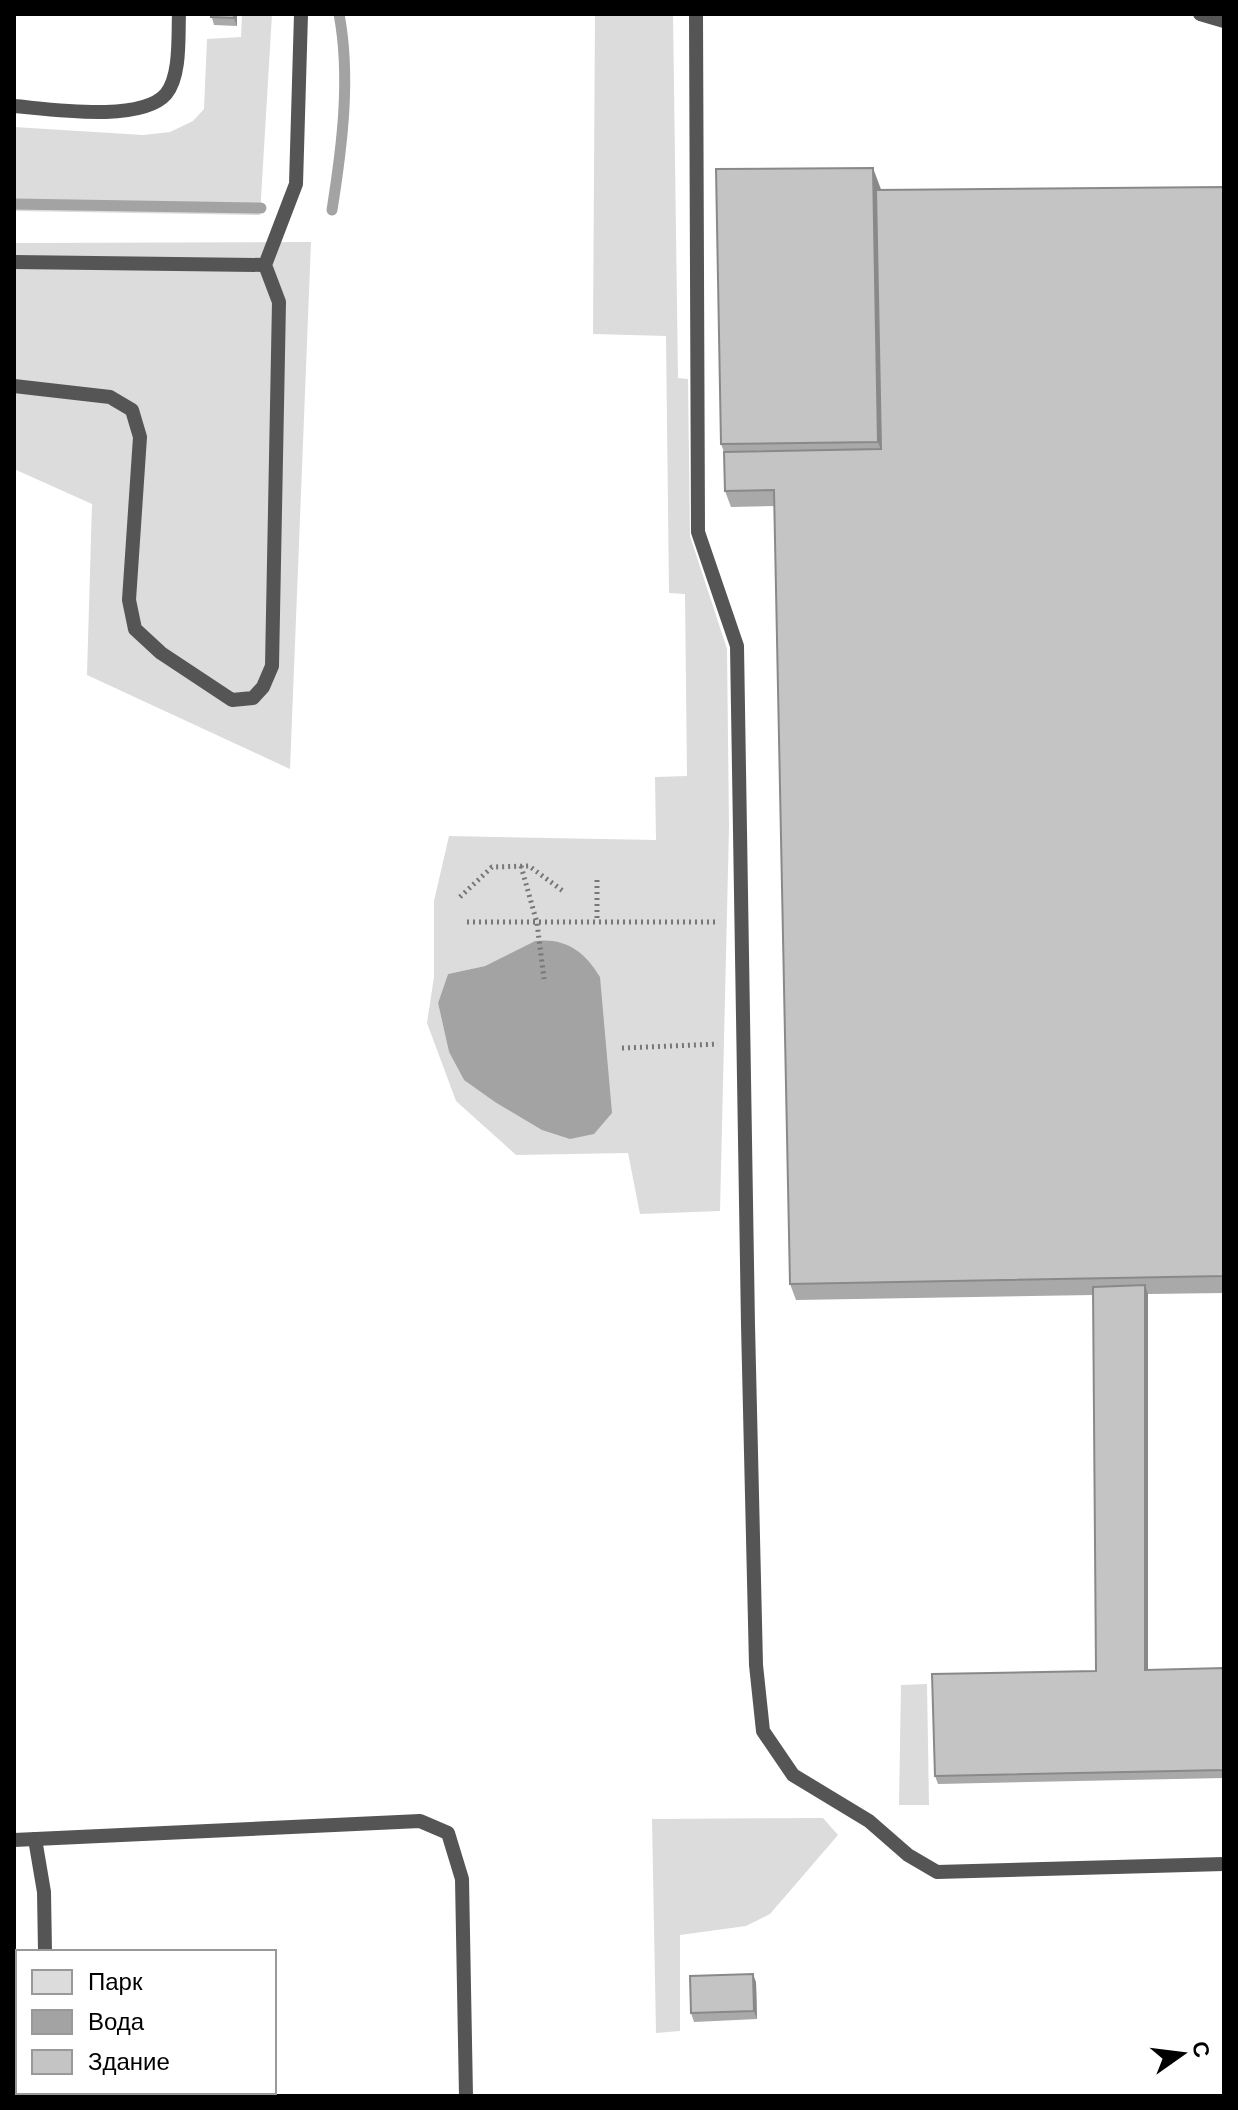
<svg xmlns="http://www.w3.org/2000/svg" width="1238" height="2110" viewBox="0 0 1238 2110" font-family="Barlow,sans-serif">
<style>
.green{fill:#dcdcdc;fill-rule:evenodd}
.water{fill:#a3a3a3}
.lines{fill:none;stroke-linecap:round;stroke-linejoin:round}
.stream{stroke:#a3a3a3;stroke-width:11}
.path{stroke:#777;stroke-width:5;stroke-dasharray:2 4;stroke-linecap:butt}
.lane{stroke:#555;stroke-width:14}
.wall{fill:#a9a9a9}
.shaded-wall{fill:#898989}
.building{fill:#c4c4c4;stroke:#898989;stroke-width:2}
</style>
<rect width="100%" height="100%" fill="#fff"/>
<g class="green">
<path d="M242,14h30l-12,201 -246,-4v-84l129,8 27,-3 23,-11 11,-12 3,-70 34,-2z"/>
<path d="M595,14h78l5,364 10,1 2,157 37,113 2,178 -9,384 -80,3 -12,-61 -112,2 -60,-54 -29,-78 7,-46v-76l15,-65 207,4 -1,-63 32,-1 -2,-182 -16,-1 -3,-257 -73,-2zM542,940l-78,140 -15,-28 -11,-49 10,-29 37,-8 50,-25z"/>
<path d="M311,242l-21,527 -203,-94 5,-171 -78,-35v-226z"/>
<path d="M927,1684l2,121h-30l2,-120z"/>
<path d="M823,1818l15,17 -68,79 -24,12 -66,9v96l-24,2 -4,-214z"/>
</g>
<path class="water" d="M535,941c31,-3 49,10 65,36l12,136 -18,21 -24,5 -28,-9 -47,-28 -31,-22 -15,-28 -11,-49 10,-29 37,-8z"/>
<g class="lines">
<g class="stream">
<path d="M14,204l247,4"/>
<path d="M332,210c10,-63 19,-133 7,-196"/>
</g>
<g class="path">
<path d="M521,866l16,57 7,56"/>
<path d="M597,880v42"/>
<path d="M460,897l32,-30 37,-1 34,25"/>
<path d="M467,922h250"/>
<path d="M622,1048l96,-4"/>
</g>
<g class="lane">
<path d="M696,14l2,518 39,114 11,679 8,340 7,66 30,44 76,46 39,34 29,17 287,-8"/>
<path d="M1200,14l24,7"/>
<path d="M14,106c36,3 127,17 152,-12 15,-18 12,-58 13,-80"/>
<path d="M14,262l251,3"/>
<path d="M14,386l96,11 22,13 8,27 -11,163 6,29 26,24 71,47 21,-2 10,-11 9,-21 7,-364 -14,-37 31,-81 5,-170"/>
<path d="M35,1839l9,53 1,60"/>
<path d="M14,1840l406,-19 28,12 14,46 4,217"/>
<path d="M46,2092l1,4"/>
</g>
</g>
<g class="wall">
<path d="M211,14h26v12l-23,-1z"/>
<path d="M1224,187v1106l-76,1v376l76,-2v110l-286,6 -3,-8 161,-105 -3,-376 -297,5 -6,-16 -15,-778 -44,1 -6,-16 -1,-39 -3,-8 160,-254z"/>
<path d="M756,1982l1,37 -63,3 -3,-9z"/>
</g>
<g class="shaded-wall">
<path d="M234,14h3v12l-3,-8z"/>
<path d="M873,168l9,24 5,274 -9,-24z"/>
<path d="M1145,1285l3,9v384l-3,-8z"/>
<path d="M753,1974l3,8 1,37 -3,-8z"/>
</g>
<g class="building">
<path d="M211,14h23v4l-23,-1z"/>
<path d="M873,168l5,274 -157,2 -5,-275z"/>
<path d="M1224,187v1089l-434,8 -16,-794 -49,1 -1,-39 157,-3 -5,-259z"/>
<path d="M1145,1285v385l79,-2v102l-289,6 -3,-102 164,-3 -3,-384z"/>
<path d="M753,1974l1,37 -63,2 -1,-37z"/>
</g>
<rect width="1238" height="2110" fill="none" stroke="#000000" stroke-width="32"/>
<rect x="16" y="1950" width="260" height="144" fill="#ffffff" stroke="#999999" stroke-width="2"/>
<rect x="32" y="1970" width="40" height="24" fill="#dcdcdc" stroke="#999999" stroke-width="2"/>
<text x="88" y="1990" font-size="24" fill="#000000">Парк</text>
<rect x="32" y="2010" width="40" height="24" fill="#a3a3a3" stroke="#999999" stroke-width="2"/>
<text x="88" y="2030" font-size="24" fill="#000000">Вода</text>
<rect x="32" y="2050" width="40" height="24" fill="#c4c4c4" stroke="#999999" stroke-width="2"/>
<text x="88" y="2070" font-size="24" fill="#000000">Здание</text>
<g transform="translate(1182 2054) rotate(76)" stroke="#ffffff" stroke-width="6" paint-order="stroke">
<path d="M0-6L14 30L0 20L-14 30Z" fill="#000000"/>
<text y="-12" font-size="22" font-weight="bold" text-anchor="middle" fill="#000000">С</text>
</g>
</svg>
